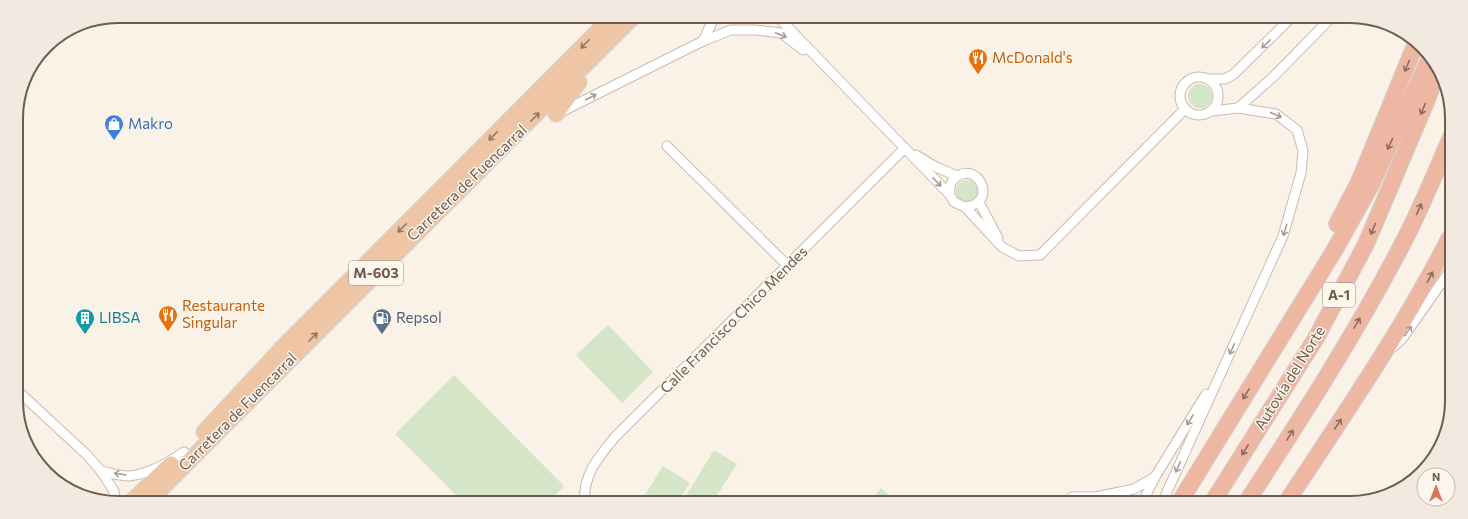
<svg xmlns="http://www.w3.org/2000/svg" width="1468" height="519" viewBox="0 0 1468 519" font-family="Commissioner,sans-serif">
<style>
.green{fill:#d4e6c7}
.lines{fill:none;stroke-linecap:round;stroke-linejoin:round}
.minor-casing{stroke:#cbbaae;stroke-width:11}
.trunk-casing{stroke:#d7d1cd;stroke-width:17}
.motorway-casing{stroke:#d7d1cd;stroke-width:18}
.minor{stroke:#fff;stroke-width:9}
.trunk{stroke:#efc6a5;stroke-width:15}
.motorway{stroke:#edb7a4;stroke-width:16}
.oneway{stroke:#aa9c95}
.oneway2{stroke:#907564}
.oneway3{stroke:#8a6d5f}
.labels{text-anchor:middle;stroke-width:3;stroke-linejoin:round;paint-order:stroke}
.shield{fill:#fdf6ed;stroke:#9b897e;stroke-width:1}
.shield-label{font-size:14px;font-weight:bold;fill:#715a4e}
.food-label{font-size:15px;fill:#c56008;stroke:#fdf6ed;text-anchor:start}
.shop-label{font-size:15px;fill:#366cbe;stroke:#fdf6ed;text-anchor:start}
.street-label{font-size:15px;fill:#715a4e;stroke:#fdf6ed}
.culture-label{font-size:15px;fill:#0d838f;stroke:#fdf6ed;text-anchor:start}
.service-label{font-size:15px;fill:#4e5e75;stroke:#fdf6ed;text-anchor:start}
.rim{fill:none;stroke:#715a4e;stroke-width:2}
</style>
<rect width="100%" height="100%" fill="#faf2e7"/>
<g class="green">
<circle cx="1200" cy="96" r="12"/>
<circle cx="967" cy="191" r="11"/>
<path d="M608,325l45,47 -31,31 -46,-48z"/>
<path d="M454,375l110,111 -17,17h-83l-69,-69z"/>
<path d="M714,450l23,14 -25,39h-11l-14,-9z"/>
<path d="M663,466l27,17 -13,20h-37z"/>
<path d="M881,488l18,15h-30z"/>
</g>
<g class="lines">
<defs>
<g id="minor">
<path d="M777,16l173,179 4,7 11,5c35,-4 12,-48 -10,-29 -5,4 -6,10 -5,17"/>
<path d="M703,41l12,-25"/>
<circle cx="1199" cy="96" r="19"/>
<path d="M1210,79h15l9,-5 59,-58"/>
<path d="M1238,108l35,-31 60,-61"/>
<path d="M559,113l144,-72 28,-11h24l26,3 22,17"/>
<path d="M667,146l121,120"/>
<path d="M916,155l20,12 21,9"/>
<path d="M979,202l19,36"/>
<path d="M965,207l37,40 17,9 21,-1 145,-146"/>
<path d="M1392,348l10,-9 47,-67"/>
<path d="M18,391l69,64 14,16 13,20 1,12"/>
<path d="M101,471c9,2 19,5 28,5 20,-2 39,-13 55,-24"/>
<path d="M584,503c0,-30 13,-44 31,-66l290,-289"/>
<path d="M1076,503l-4,-6h24l38,-8 21,-12"/>
<path d="M1142,503l13,-26 51,-83"/>
<path d="M1162,503l121,-267 18,-63 2,-22 -6,-21 -21,-16 -38,-6 -26,3"/>
</g>
<g id="trunk">
<path d="M556,114l23,-32"/>
<path d="M204,432l78,-84 331,-332"/>
<path d="M130,503l41,-39"/>
<path d="M147,503l487,-487"/>
</g>
<g id="motorway">
<path d="M1337,224l22,-42 57,-139"/>
<path d="M1179,503l155,-252 37,-66 59,-127"/>
<path d="M1212,503l104,-165 50,-94 61,-144 10,-28"/>
<path d="M1246,503c56,-86 112,-173 159,-264 17,-33 31,-68 46,-102"/>
<path d="M1286,503c57,-87 116,-172 163,-264"/>
</g>
</defs>
<use href="#minor" class="minor-casing"/>
<use href="#trunk" class="trunk-casing"/>
<use href="#motorway" class="motorway-casing"/>
<use href="#minor" class="minor"/>
<use href="#trunk" class="trunk"/>
<use href="#motorway" class="motorway"/>
</g>
<defs><path id="oneway-shaft" d="M-6 0H5M1.5-3L5.5 0L1.5 3" fill="none" stroke-width="1.6" stroke-linecap="round" stroke-linejoin="round"/></defs>
<g class="oneway">
<use href="#oneway-shaft" transform="translate(781 35) rotate(23)"/>
<use href="#oneway-shaft" transform="translate(1266 44) rotate(136)"/>
<use href="#oneway-shaft" transform="translate(591 97) rotate(-27)"/>
<use href="#oneway-shaft" transform="translate(1276 115) rotate(24)"/>
<use href="#oneway-shaft" transform="translate(937 182) rotate(46)"/>
<use href="#oneway-shaft" transform="translate(1285 230) rotate(107)"/>
<use href="#oneway-shaft" transform="translate(1408 331) rotate(-55)"/>
<use href="#oneway-shaft" transform="translate(1232 349) rotate(114)"/>
<use href="#oneway-shaft" transform="translate(1190 420) rotate(122)"/>
<use href="#oneway-shaft" transform="translate(1178 467) rotate(114)"/>
<use href="#oneway-shaft" transform="translate(120 474) rotate(-172)"/>
</g>
<g class="oneway2">
<use href="#oneway-shaft" transform="translate(585 44) rotate(135)"/>
<use href="#oneway-shaft" transform="translate(535 117) rotate(-45)"/>
<use href="#oneway-shaft" transform="translate(493 136) rotate(135)"/>
<use href="#oneway-shaft" transform="translate(402 228) rotate(135)"/>
<use href="#oneway-shaft" transform="translate(313 337) rotate(-45)"/>
</g>
<g class="oneway3">
<use href="#oneway-shaft" transform="translate(1407 66) rotate(113)"/>
<use href="#oneway-shaft" transform="translate(1423 109) rotate(113)"/>
<use href="#oneway-shaft" transform="translate(1390 144) rotate(115)"/>
<use href="#oneway-shaft" transform="translate(1419 209) rotate(-66)"/>
<use href="#oneway-shaft" transform="translate(1373 229) rotate(113)"/>
<use href="#oneway-shaft" transform="translate(1430 277) rotate(-63)"/>
<use href="#oneway-shaft" transform="translate(1357 323) rotate(-59)"/>
<use href="#oneway-shaft" transform="translate(1246 394) rotate(122)"/>
<use href="#oneway-shaft" transform="translate(1338 424) rotate(-56)"/>
<use href="#oneway-shaft" transform="translate(1290 435) rotate(-58)"/>
<use href="#oneway-shaft" transform="translate(1245 450) rotate(122)"/>
</g>
<defs>
<symbol id="restaurant-pin" viewBox="-11 -11 22 30"><path d="M0 17L-7.5 6A9.5 9.5 0 1 1 7.5 6Z" fill="#e8710a" stroke="#fdf6ed"/><path d="M-5-6h1v4h1v-4h1v4h1v-4h1v5L-1.5 .5V6h-2V.5L-5-1ZM5-6V6H3V1.5H1.5Q1.5-4 5-6Z" fill="#fff"/></symbol>
<symbol id="shop-pin" viewBox="-11 -11 22 30"><path d="M0 17L-7.5 6A9.5 9.5 0 1 1 7.5 6Z" fill="#3f7fe0" stroke="#fdf6ed"/><path d="M-5-2.5h2.3a2.7 3.5 0 0 1 5.4 0H5L5.5 6h-11ZM-1.5-2.5h3a1.5 2.3 0 0 0-3 0Z" fill="#fff"/></symbol>
<symbol id="building-pin" viewBox="-11 -11 22 30"><path d="M0 17L-7.5 6A9.5 9.5 0 1 1 7.5 6Z" fill="#0f9aa8" stroke="#fdf6ed"/><path d="M-4-6H4V6H1V3H-1V6H-4ZM-2.5-4.3h1.7v1.8h-1.7ZM.8-4.3h1.7v1.8H.8ZM-2.5-1h1.7V.8h-1.7ZM.8-1h1.7V.8H.8Z" fill="#fff"/></symbol>
<symbol id="fuel-pin" viewBox="-11 -11 22 30"><path d="M0 17L-7.5 6A9.5 9.5 0 1 1 7.5 6Z" fill="#5c6f8a" stroke="#fdf6ed"/><path d="M-5.5-6h7V0h2V4h1.3V-2.5L3-4.5l.8-.8L6-3V5H2.5V1h-1V6h-7ZM-4.2-4.7v3.2H.2V-4.7Z" fill="#fff"/></symbol>
</defs>
<g fill-rule="evenodd">
<use href="#restaurant-pin" x="967" y="47" width="22" height="30"/>
<use href="#shop-pin" x="103" y="113" width="22" height="30"/>
<use href="#restaurant-pin" x="157" y="304" width="22" height="30"/>
<use href="#building-pin" x="74" y="307" width="22" height="30"/>
<use href="#fuel-pin" x="371" y="307" width="22" height="30"/>
</g>
<g class="labels">
<g class="shield">
<rect x="349" y="261" width="54" height="24" rx="3"/>
<rect x="1323" y="283" width="32" height="24" rx="3"/>
</g>
<g class="shield-label">
<text x="376" y="278">M-603</text>
<text x="1339" y="300">A-1</text>
</g>
<g class="food-label">
<text x="992" y="63">McDonald's</text>
<text x="182" y="311">Restaurante<tspan x="182" dy="17">Singular</tspan></text>
</g>
<g class="shop-label">
<text x="128" y="129">Makro</text>
</g>
<g class="street-label">
<text transform="translate(467 183) rotate(-44)" y="5">Carretera de Fuencarral</text>
<text transform="translate(734 320) rotate(-45)" y="5">Calle Francisco Chico Mendes</text>
<text transform="translate(1290 378) rotate(-58)" y="5">Autovía del Norte</text>
<text transform="translate(238 412) rotate(-45)" y="5">Carretera de Fuencarral</text>
</g>
<g class="culture-label">
<text x="99" y="323">LIBSA</text>
</g>
<g class="service-label">
<text x="396" y="323">Repsol</text>
</g>
</g>
<path d="M0 0H1468V519H0ZM118 23H1350A95 95 0 0 1 1445 118V401A95 95 0 0 1 1350 496H118A95 95 0 0 1 23 401V118A95 95 0 0 1 118 23Z" fill="#f2eae0" fill-rule="evenodd"/>
<path class="rim" d="M118 23H1350A95 95 0 0 1 1445 118V401A95 95 0 0 1 1350 496H118A95 95 0 0 1 23 401V118A95 95 0 0 1 118 23Z"/>
<g transform="translate(1436 487)"><circle r="19" fill="#fdf6ed" stroke="#c5b8ad"/>
<path d="M0-3L7 15L0 10L-7 15Z" fill="#d77459"/>
<text y="-6" font-size="11" font-weight="bold" text-anchor="middle" fill="#715a4e">N</text>
</g>
</svg>
